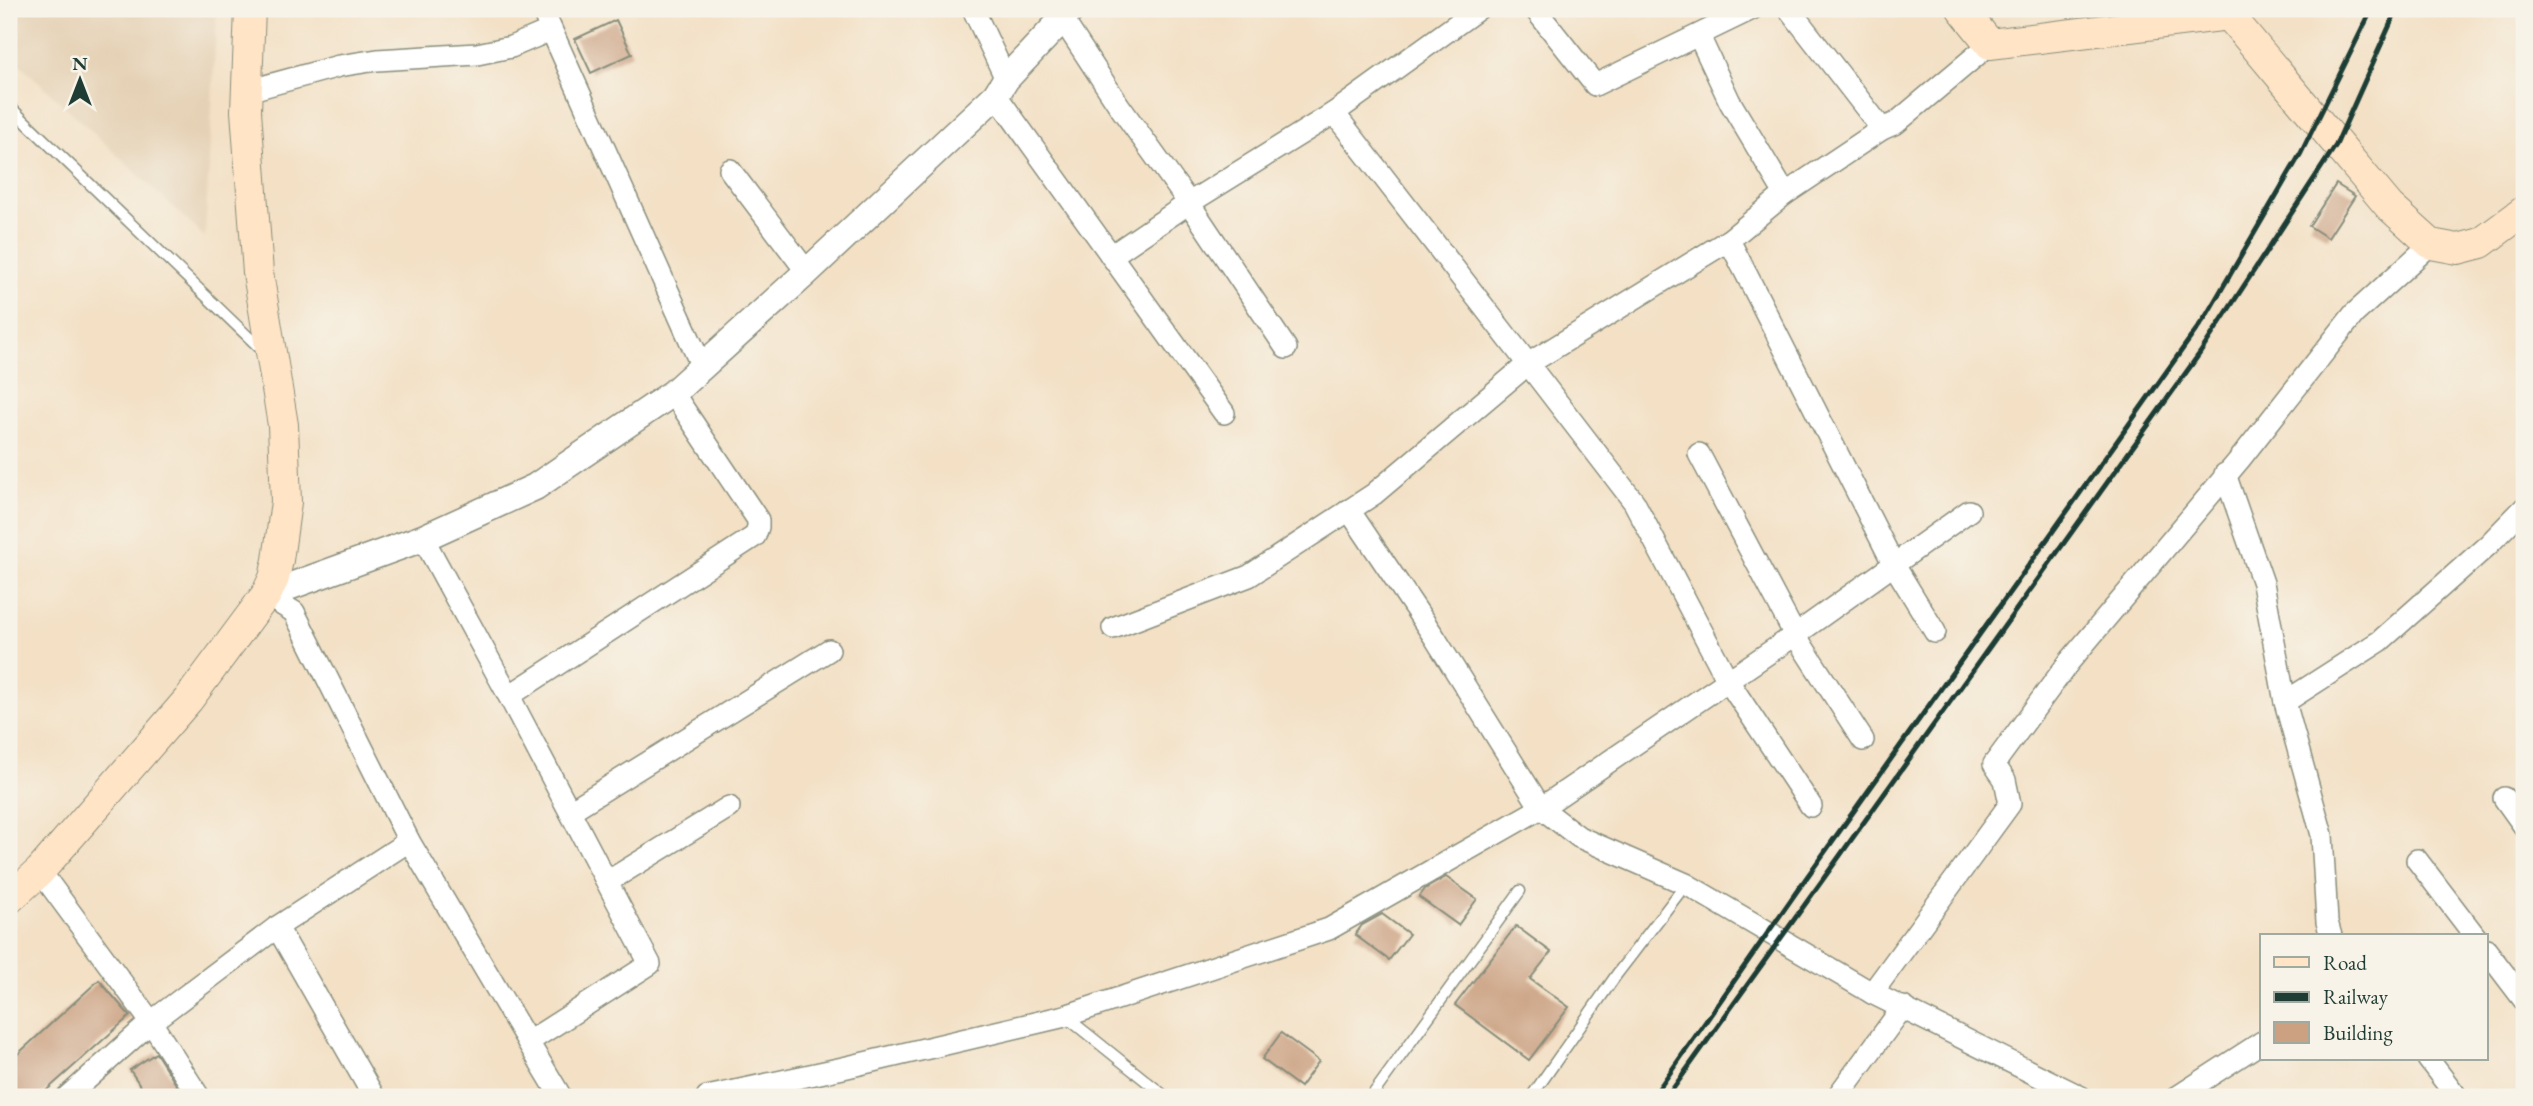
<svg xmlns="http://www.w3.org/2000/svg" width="2533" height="1106" viewBox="0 0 2533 1106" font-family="'EB Garamond',serif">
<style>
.built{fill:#e5d1b5}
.building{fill:#cba182}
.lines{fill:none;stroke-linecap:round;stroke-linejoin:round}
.service-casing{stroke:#898e7c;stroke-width:13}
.minor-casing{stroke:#898e7c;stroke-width:24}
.tertiary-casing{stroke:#898e7c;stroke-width:29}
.secondary-casing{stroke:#898e7c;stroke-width:32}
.service{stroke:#fff;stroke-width:10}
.minor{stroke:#fff;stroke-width:21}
.tertiary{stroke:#fff;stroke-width:26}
.secondary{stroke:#ffe4c6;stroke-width:30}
.rail{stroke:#1f3d34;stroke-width:5}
</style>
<rect width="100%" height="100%" fill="#f7f3e8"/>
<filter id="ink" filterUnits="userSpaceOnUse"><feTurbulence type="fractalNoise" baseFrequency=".0143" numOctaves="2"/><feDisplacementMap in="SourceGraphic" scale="14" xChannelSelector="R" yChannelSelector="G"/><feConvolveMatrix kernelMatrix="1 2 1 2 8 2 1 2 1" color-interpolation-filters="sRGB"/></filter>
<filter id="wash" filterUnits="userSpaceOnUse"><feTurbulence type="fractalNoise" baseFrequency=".00686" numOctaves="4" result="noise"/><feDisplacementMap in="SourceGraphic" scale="28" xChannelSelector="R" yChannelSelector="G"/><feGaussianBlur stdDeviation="1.57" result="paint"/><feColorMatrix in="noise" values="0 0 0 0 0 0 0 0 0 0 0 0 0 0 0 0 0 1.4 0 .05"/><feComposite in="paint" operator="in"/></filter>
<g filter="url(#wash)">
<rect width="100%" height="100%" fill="#f3e0c5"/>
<path class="built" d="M9,9h208l-12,228 -196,-183z"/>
<g id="blocks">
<g class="building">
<path d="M616,20l16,34 -41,19 -16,-34z"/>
<path d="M2336,184l19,12 -27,42 -19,-12z"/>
<path d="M1446,877l31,22 -19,26 -39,-28 6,-8z"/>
<path d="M1382,914l27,20 -20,26 -34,-25 7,-10z"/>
<path d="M1516,926l35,26 -21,27 39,28 -40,53 -74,-55z"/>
<path d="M99,980l31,36 -91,81h-30v-35z"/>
<path d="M1281,1033l38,28 -19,26 -38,-28z"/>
<path d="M156,1053l28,44h-36l-18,-27z"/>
</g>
</g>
</g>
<g filter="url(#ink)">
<use href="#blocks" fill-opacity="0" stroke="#898e7c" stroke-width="2"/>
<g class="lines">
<defs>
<g id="service">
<path d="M9,106l255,246"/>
<path d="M1065,1016l101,81"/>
<path d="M1371,1097l149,-206"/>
<path d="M1531,1097l86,-123 69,-90"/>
</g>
<g id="minor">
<path d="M542,9l160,358"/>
<path d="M973,9l33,70"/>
<path d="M1535,9l60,76 157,-76"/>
<path d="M1789,9l93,120 14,-6 94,-79"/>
<path d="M1063,20l57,87 69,96 97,145"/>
<path d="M1699,36l31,66 55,92"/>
<path d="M247,91l92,-25 38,-6 100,-6 34,-7 40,-17"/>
<path d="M996,95l228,318"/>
<path d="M1334,113l194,251 201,-124 165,325 41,67"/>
<path d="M730,170l77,102"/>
<path d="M1729,240l56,-46 97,-65"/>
<path d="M1111,256l78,-53 145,-90 144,-104"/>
<path d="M1699,454l96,181 68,105"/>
<path d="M2225,474l38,109 22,119 95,-61 108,-96 36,-37"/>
<path d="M1349,510l86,128 106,170 38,29 107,47 186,109 209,104"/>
<path d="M266,595l28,17 115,229 119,201 122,-78 -141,-268 -86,-158"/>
<path d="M1113,628l136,-52 125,-82 154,-130 106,138 94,179 83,125"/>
<path d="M509,696l246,-160 3,-9v-7l-85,-127"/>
<path d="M2285,702l37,133 5,87 4,14"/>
<path d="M2504,798l20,28"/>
<path d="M570,811l259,-161"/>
<path d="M2417,860l58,76"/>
<path d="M40,871l111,151 126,-95"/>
<path d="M607,882l122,-75"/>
<path d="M2486,950l38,50"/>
<path d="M1872,993l138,-189 -5,-24 -11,-16 75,-102 171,-203 114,-145 77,-70"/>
<path d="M528,1042l33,55"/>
<path d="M2428,1059l29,38"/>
<path d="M67,1097l84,-75 48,75"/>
<path d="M374,1097l-97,-170 132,-86"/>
<path d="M707,1097l136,-29 222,-52 264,-87 212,-121 254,-173 174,-124"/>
<path d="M1837,1097l66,-90"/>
<path d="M2177,1097l85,-55"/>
</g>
<path id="tertiary" d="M266,595l157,-57 112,-51 138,-94 134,-121 189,-177 10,-16 66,-70"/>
<g id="secondary">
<path d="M1962,9l28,35 239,-29 160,191 42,38 27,5 23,-6 43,-32"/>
<path d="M9,899l31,-28 148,-171 78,-105 8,-17 4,-18 8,-58 -3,-77 -25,-152 -12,-162 4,-102"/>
</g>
</defs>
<use href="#service" class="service-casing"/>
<use href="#minor" class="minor-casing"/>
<use href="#tertiary" class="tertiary-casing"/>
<use href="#secondary" class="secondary-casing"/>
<use href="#service" class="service"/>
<use href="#minor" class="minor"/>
<use href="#tertiary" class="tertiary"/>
<use href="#secondary" class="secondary"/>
<g class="rail">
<path d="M1653,1097l144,-206 409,-575 95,-163 71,-144"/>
<path d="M1667,1097l533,-744 136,-208 61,-136"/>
</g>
</g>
</g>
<rect width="2533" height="1106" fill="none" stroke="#f7f3e8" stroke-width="35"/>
<rect x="2260" y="934" width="228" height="126" fill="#f7f3e8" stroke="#a1aaa0" stroke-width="2"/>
<rect x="2274" y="957" width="35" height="10" fill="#ffe4c6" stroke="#a1aaa0" stroke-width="2"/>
<text x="2323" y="970" font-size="21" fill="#1f3d34">Road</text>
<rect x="2274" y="992" width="35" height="10" fill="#1f3d34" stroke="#a1aaa0" stroke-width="2"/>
<text x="2323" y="1004" font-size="21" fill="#1f3d34">Railway</text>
<rect x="2274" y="1022" width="35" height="21" fill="#cba182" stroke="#a1aaa0" stroke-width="2"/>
<text x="2323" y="1040" font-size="21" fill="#1f3d34">Building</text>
<g transform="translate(80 80)" stroke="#f7f3e8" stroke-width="5" paint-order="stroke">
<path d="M0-5L12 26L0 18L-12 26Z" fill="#1f3d34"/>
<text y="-10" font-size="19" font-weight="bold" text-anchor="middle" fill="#1f3d34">N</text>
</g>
</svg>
